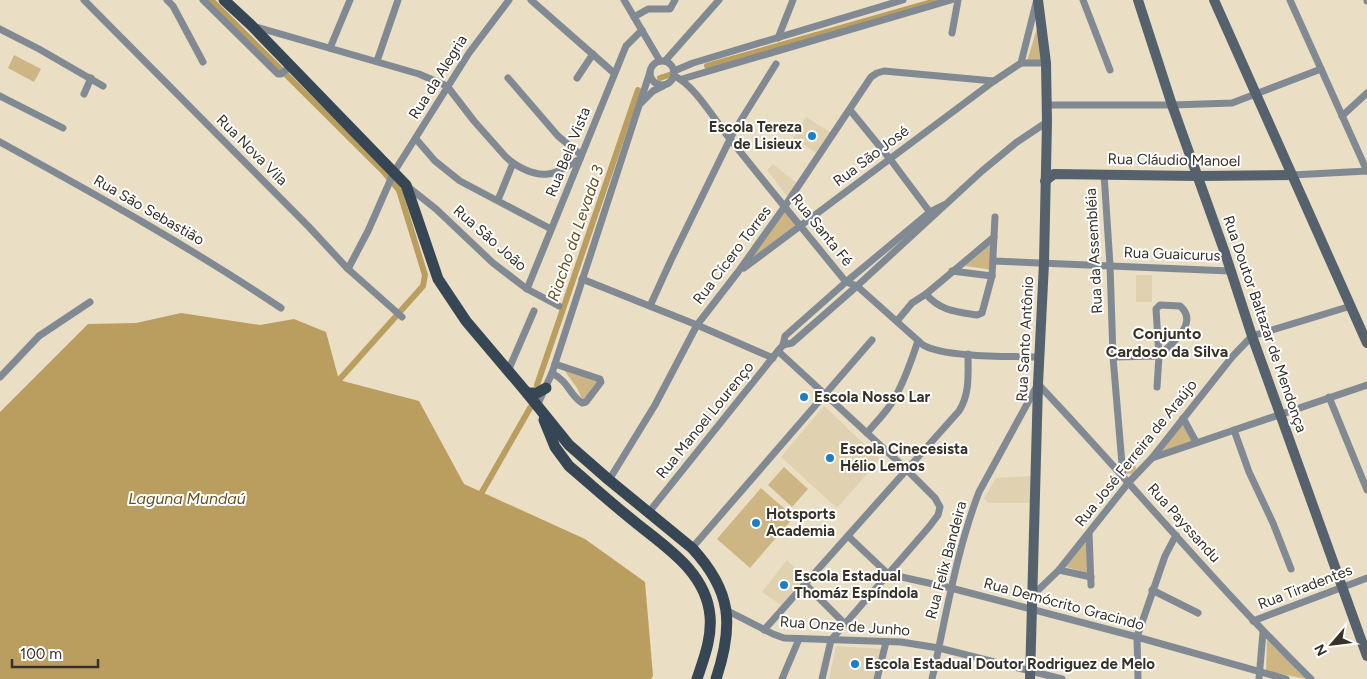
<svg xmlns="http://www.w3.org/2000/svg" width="1367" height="679" viewBox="0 0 1367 679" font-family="Figtree,sans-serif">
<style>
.built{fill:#e0d1b0}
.green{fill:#cdb684}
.water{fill:#ba9e5f}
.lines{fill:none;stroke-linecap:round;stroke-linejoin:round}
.canal{stroke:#ba9e5f;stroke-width:6}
.street{stroke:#818a93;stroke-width:7}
.secondary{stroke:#55626e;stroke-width:10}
.primary{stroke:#364654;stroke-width:11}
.poi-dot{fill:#187fca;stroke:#fff;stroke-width:2}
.labels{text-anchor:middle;stroke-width:4;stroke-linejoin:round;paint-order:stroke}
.street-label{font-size:15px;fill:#363228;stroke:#fff}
.poi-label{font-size:15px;font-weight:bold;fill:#363228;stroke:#fff;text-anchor:start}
.water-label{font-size:16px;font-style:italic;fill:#655020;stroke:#fff}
.neighbourhood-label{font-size:16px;font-weight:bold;fill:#363228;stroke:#fff}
</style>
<rect width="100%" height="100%" fill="#eadec4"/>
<g class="built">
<path d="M806,117l25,16 -13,21 -25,-16z"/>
<path d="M773,164l25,20 -9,12h-2l-20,-26z"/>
<rect x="1136" y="275" width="16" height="27"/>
<path d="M824,406l56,53 -43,49 -56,-51z"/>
<path d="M1032,476l-1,27h-43l-4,-5 12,-20z"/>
<path d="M787,560l19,19 -23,27 -21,-14z"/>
<path d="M836,646l46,3 -6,30h-47z"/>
</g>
<g class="green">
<path d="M1042,12l3,48 -18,1z"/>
<path d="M14,55l27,14 -7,13 -26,-14z"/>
<path d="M784,210l14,17 -50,36z"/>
<path d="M995,241l-2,29 -28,-4z"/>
<path d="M562,367l39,12 -18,22 -6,-13z"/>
<path d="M1183,423l10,19 -32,11z"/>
<circle cx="1130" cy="468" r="6"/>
<path d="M784,467l24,22 -16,18 -24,-22z"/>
<path d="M761,488l33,29 -44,51 -33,-29z"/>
<path d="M1087,540l1,33 -22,-6z"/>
<path d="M1267,640l39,39 -40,-8z"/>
</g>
<path class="water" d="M181,313l79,12 34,-6 32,13 13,48 80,21 45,83 121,55 60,43 8,94 -2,3h-651v-267l88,-88 48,-1z"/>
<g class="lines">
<g class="canal">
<path d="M211,0l172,171 16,19 26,85 -2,11 -84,94"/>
<path d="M707,66l232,-66"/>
<path d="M660,78l12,-4"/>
<path d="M537,385l101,-295"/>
<path d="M482,492l48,-84"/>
</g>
<g class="street">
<path d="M84,0l225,227 39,42 54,48"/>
<path d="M167,0l6,6 30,56"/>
<path d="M203,0l75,74h3l10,-8"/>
<path d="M531,0l83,73"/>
<path d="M624,0l36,61"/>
<path d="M1083,0l27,70"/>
<path d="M1290,0l77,171"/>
<path d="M1367,0v1"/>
<path d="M634,17l14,-8h22l5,-9"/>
<path d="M253,26l166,48 28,12 27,35 31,35c10,10 28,20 43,18 11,-1 22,-10 32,-15"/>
<path d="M0,29l39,20 64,37"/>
<path d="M952,33l6,-33"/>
<path d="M778,38l15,-38"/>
<path d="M330,48l20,-48"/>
<circle cx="662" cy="73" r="12"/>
<path d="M377,61l21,-61"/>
<path d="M665,61l54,-61"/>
<path d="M1021,63l15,-60"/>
<path d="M674,71l19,-8 210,-63"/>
<path d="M674,76c19,7 42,46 56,63 38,48 77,95 116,143l11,4 66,59c22,13 89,11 116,12"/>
<path d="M508,78l50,58 23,19"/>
<path d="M577,78l16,-24"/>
<path d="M682,79l269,-79"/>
<path d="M84,94l7,-16"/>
<path d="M0,96l63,32"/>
<path d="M641,103l12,-12 10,-5"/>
<path d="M1047,105h125l60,-2 89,-34"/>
<path d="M850,110l40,49 42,56"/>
<path d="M1342,116l25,-23"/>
<path d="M416,139l19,22 25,20 91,48"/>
<path d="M0,142c95,52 190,105 281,166"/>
<path d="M1104,174l6,91 3,92 10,119"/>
<path d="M1292,175l75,-4"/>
<path d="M407,186l29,23 57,54 34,26 32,17"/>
<path d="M498,200l15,-37"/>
<path d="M993,261l237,10"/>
<path d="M744,268l250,-187 27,-18h25"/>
<path d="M348,269l20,-38 26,-59 75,-119 40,-53"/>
<path d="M952,271l40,5"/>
<path d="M582,279l115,46 76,33"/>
<path d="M527,289l99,-243 16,-16"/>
<path d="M926,294c14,17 31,18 51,21l5,-2 10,-37 3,-59"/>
<path d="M650,306l21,-46 62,-127 43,-69"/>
<path d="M897,321l15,-18 14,-9 68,-57"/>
<path d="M783,345l9,-2 65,-57 125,-115 35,-29 30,-20"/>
<path d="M778,351l128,118 29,29 5,9 -2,8 -9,12 -98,113 -9,39"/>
<path d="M1113,357l46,-1c12,-12 41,-33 21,-50l-20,-1 -4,4 3,47 -2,31"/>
<path d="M508,371l26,-60"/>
<path d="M552,373c18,10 16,20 30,30l4,-1 15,-20 -1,-3 -45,-15"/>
<path d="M0,377l39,-41 51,-34"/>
<path d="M1329,397l38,93"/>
<path d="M537,406l15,-33 98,-301"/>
<path d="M1183,418l13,24"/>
<path d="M1234,430l15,42 24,51 18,46"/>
<path d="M867,433c9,-11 20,-21 27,-34 11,-18 17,-38 24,-58"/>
<path d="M1152,458l215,-73"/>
<path d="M609,480l46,-75 42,-80 41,-53 47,-66 86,-129 6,-4 7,-2 110,10"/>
<path d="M649,512l129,-161 5,-6 2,-9 61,-54 84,-70 14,-7"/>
<path d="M1089,533l2,52"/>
<path d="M848,536l40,38 63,14 186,49 149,42"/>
<path d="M692,548l180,-208"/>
<path d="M1059,570l32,7"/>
<path d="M805,584l40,40"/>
<path d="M1152,590l46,23"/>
<path d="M1032,596l27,-26 70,-88 23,-24 80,-101 20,-21 99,-30"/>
<path d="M726,610l47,24 11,4 117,4 38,6 123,31"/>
<path d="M1253,621l114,-43"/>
<path d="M764,630l195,-219c11,-17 9,-37 9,-57"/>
<path d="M782,679l17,-40"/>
<path d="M877,679l9,-37"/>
<path d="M932,679c14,-62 24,-127 47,-187l59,-108c92,97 177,201 273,295"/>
<path d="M1138,679l-1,-42 28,-81 11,-21"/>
<path d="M1259,679l4,-47"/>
</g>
<g class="secondary">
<path d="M1138,0l34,105 53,148 27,83 115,320"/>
<path d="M1214,0l153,343"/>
<path d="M1045,181l9,-7 143,2 95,-1"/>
<path d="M1030,679l8,-295 6,-121 3,-141 -1,-59 -8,-63"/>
</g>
<g class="primary">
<path d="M224,0l27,25 155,160 32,94 28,42 61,72 42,52 40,35 83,68c40,43 42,77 24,131"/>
<path d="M527,393h10l9,-5"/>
<path d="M544,420l11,27 14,19c20,17 40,35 61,52 32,27 76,52 80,98 2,22 -6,42 -13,63"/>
</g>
</g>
<g class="poi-dot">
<circle cx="812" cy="136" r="5"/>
<circle cx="804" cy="397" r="5"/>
<circle cx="830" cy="458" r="5"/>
<circle cx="756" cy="523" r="5"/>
<circle cx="784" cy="585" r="5"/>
<circle cx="855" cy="664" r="5"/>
</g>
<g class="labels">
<g class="street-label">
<text transform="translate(438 77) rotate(-58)" y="5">Rua da Alegria</text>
<text transform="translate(252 150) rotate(45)" y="5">Rua Nova Vila</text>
<text transform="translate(568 152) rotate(-68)" y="5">Rua Bela Vista</text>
<text transform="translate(871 156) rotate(-37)" y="5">Rua São José</text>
<text transform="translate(1174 160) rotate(1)" y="5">Rua Cláudio Manoel</text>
<text transform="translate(149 210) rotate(30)" y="5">Rua São Sebastião</text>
<text transform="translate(822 230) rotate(51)" y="5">Rua Santa Fé</text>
<text transform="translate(490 238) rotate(41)" y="5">Rua São João</text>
<text transform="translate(1094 251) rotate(-93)" y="5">Rua da Assembléia</text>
<text transform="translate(1172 254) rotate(2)" y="5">Rua Guaicurus</text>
<text transform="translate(732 255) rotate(-53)" y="5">Rua Cícero Torres</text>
<text transform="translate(1265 324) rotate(71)" y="5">Rua Doutor Baltazar de Mendonça</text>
<text transform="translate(1025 339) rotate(-87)" y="5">Rua Santo Antônio</text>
<text transform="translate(705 420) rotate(-51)" y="5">Rua Manoel Lourenço</text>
<text transform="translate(1136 453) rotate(-51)" y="5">Rua José Ferreira de Araújo</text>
<text transform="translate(1184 523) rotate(48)" y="5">Rua Payssandu</text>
<text transform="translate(946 560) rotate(-75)" y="5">Rua Felix Bandeira</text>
<text transform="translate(1305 587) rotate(-21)" y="5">Rua Tiradentes</text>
<text transform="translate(1064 604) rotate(15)" y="5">Rua Demócrito Gracindo</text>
<text transform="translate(845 626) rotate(4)" y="5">Rua Onze de Junho</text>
</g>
<g class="poi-label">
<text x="802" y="132" text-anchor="end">Escola Tereza<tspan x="802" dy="17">de Lisieux</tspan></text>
<text x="814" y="402">Escola Nosso Lar</text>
<text x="840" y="454">Escola Cinecesista<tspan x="840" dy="17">Hélio Lemos</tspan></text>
<text x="766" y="519">Hotsports<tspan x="766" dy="17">Academia</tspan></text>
<text x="794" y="581">Escola Estadual<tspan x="794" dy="17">Thomáz Espíndola</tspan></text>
<text x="865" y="669">Escola Estadual Doutor Rodriguez de Melo</text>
</g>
<g class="water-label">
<text transform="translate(575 233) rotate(-71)" y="6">Riacho da Levada 3</text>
<text x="187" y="504">Laguna Mundaú</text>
</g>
<g class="neighbourhood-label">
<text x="1167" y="339">Conjunto<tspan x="1167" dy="18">Cardoso da Silva</tspan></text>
</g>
</g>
<g transform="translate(1332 644) rotate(242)" stroke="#ffffff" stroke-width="4" paint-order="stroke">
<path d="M0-4L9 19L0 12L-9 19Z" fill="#363228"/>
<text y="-8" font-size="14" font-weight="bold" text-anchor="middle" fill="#363228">N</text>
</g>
<path d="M12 659v8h86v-8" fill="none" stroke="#363228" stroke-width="2.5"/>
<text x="20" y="659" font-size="15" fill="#363228" stroke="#ffffff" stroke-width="4" paint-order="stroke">100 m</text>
</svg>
